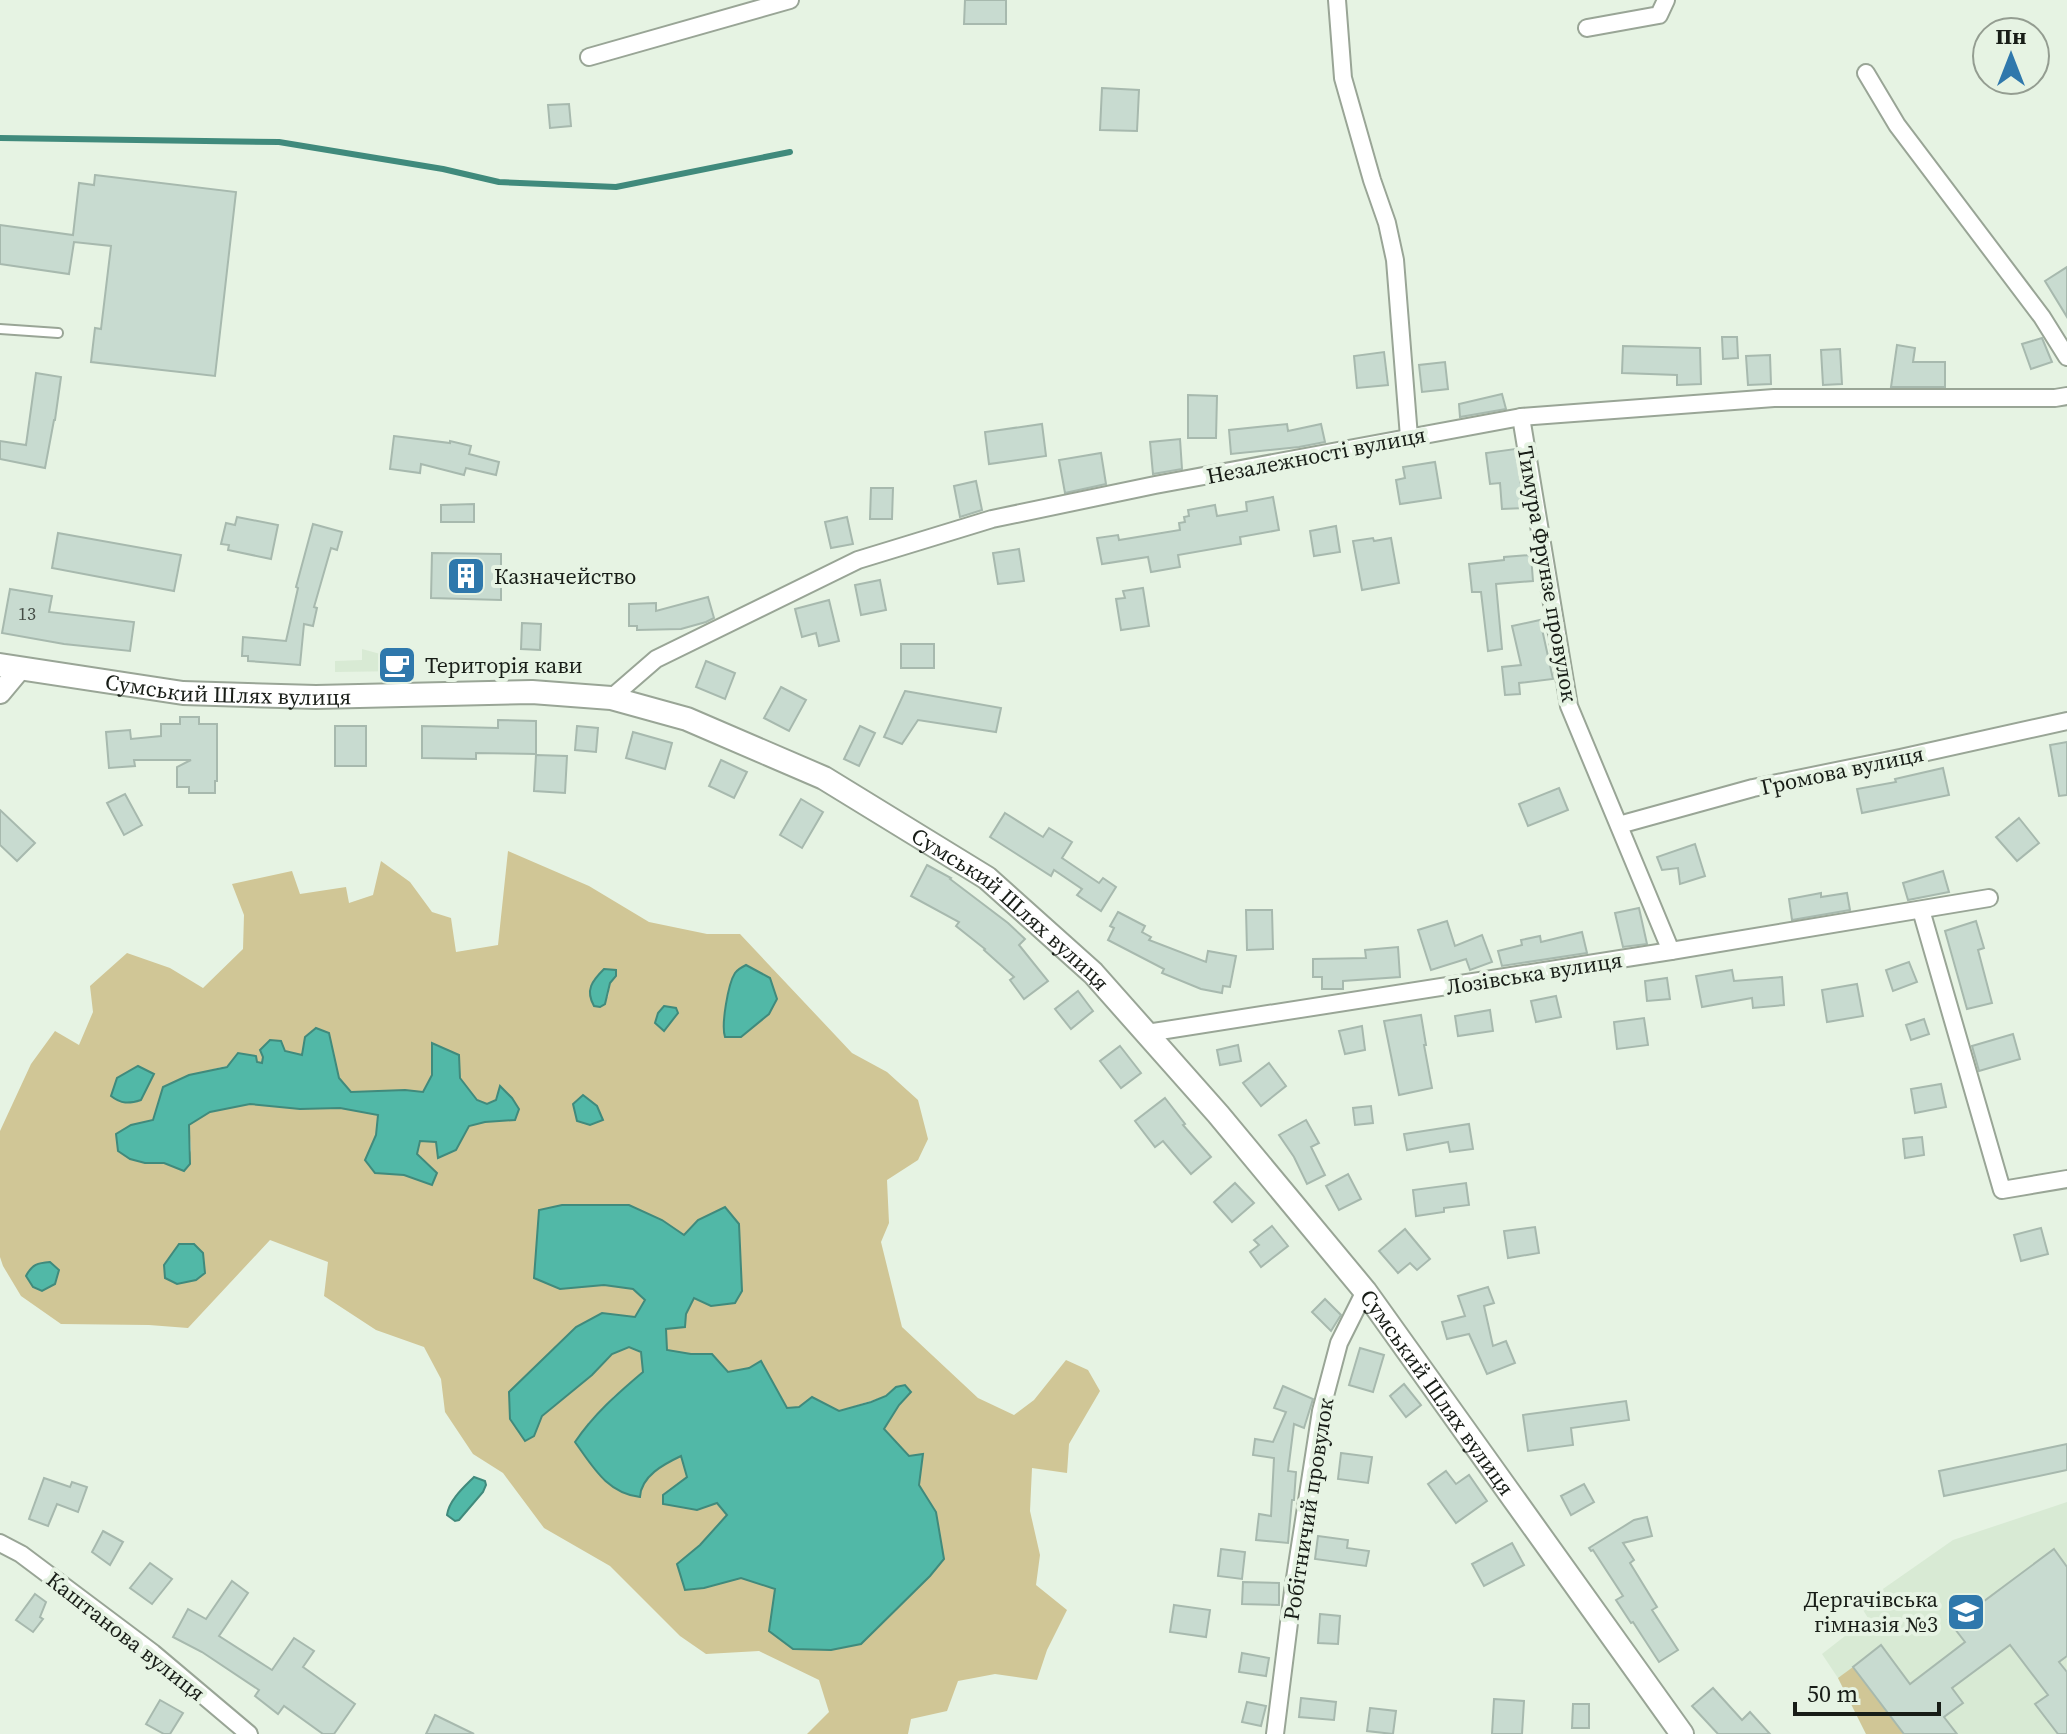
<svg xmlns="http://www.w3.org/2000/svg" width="2067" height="1734" viewBox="0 0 2067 1734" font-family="'Source Serif 4',serif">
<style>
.built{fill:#d8ead4}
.green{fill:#d0c696;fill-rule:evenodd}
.water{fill:#51b8a7;stroke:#408a7c;stroke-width:2}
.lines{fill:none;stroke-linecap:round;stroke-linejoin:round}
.stream{stroke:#408a7c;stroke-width:6}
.building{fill:#c8dbd0;stroke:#a7b9ae;stroke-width:2}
.service-casing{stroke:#99a596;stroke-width:12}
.minor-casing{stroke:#99a596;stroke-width:20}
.tertiary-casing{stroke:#99a596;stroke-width:24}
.secondary-casing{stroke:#99a596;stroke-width:26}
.service{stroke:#fff;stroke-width:8}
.minor{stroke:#fff;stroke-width:16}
.tertiary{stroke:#fff;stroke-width:20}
.secondary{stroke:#fff;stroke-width:22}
.labels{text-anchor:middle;stroke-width:8;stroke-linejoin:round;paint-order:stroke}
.number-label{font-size:18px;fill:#444c45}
.street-label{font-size:22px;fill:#181d17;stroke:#e6f3e3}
.poi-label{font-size:22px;fill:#181d17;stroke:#e6f3e3;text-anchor:start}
</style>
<rect width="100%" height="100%" fill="#e6f3e3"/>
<g class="built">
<path d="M362,649l44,12v10l-71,1v-11l27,-1z"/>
<path d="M2067,1502v232h-201l-28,-56 -16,-24 46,-36 -8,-13 93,-65z"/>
</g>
<g class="green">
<path d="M508,851l81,35 60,36 58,12h33l112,119 35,19 31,28 10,39 -10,21 -31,20 2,43 -8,19 21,85 76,71 36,17 20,-15 32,-40 22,10 12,21 -31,53 -2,29 -35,-5 -2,43 10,44 -4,30 31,25 -20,40 -10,30 -42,-6 -37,7 -11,30 -36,8 -3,15h-101l22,-22 -10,-32 -60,-29 -53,3 -26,-18 -70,-70 -66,-38 -41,-55 -30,-19 -28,-42 -4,-33 -17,-32 -48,-17 -52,-34 4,-34 -58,-22 -82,88 -39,-3 -88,-1 -40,-28 -18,-30 -3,-9v-126l31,-67 24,-33 24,14 14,-33 -3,-26 37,-33 43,15 33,20 40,-39 1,-34 -12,-31 60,-13 8,23 46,-7 3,16 24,-8 8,-34 29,21 22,30 19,6 5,34 42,-7zM604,969l6,14 -2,14 -18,-9 4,-9zM735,973l34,41 -10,7 -36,9 1,-14zM329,1033l10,45 12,14 54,-2 18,2 9,-17v-31l45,56 10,4 9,-4 4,-13 15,33 -30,2 -16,4 -13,24 -18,7 -2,-15 -16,-1 -3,13 15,31 -28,-10 -28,-2 2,-58 -38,-7 -40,1 -50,-5 -40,8 -21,13 2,25 -7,21 -20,-8h-19l-14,-38 22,-5 10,-33c22,-10 77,-29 100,-24v-6l22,-6 18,4zM662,1220l22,15 14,-15 41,4 3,68 -48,6 -8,16 -20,14 1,22 24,4h21l16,18 21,-4 12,-7 26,47 12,-1 13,-10 27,14 47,-15 10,-9 15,5 -12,13 -15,24 25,27 10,29 17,27 -167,119 7,-42 -35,-11 -37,10 -27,-24 23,-19 27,-29 -10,-14 -54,-7 24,-18 -6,-21c-17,8 -40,19 -41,41l-52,-74 26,-27 29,-24 -2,-19 -12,-7 -17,8 -20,21 -50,41 -8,19 -25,-43 67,-65 26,-14 34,4 9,-17 -11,-11 -30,-4 -44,4 -26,-11 2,-28z"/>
<path d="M1853,1667l51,67h-38l-28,-56z"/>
</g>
<g class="water">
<path d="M746,965l24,13 7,21 -8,15 -28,23h-16c-4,-12 3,-53 10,-64 3,-4 7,-6 11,-8z"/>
<path d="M604,969l12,1v6l-6,7 -5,21 -5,3 -6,-1c-9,-16 -2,-25 10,-37z"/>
<path d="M664,1006l12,2 2,5 -14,18 -9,-8 3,-10z"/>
<path d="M316,1028l13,5 10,45 12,14 54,-2 18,2 9,-17v-32l27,12 1,23 17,22 10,4 9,-4 4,-14 12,12 7,11 -4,11 -30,2 -16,4 -13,24 -18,8 -2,-16 -16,-1 -3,13 20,19 -5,12 -28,-10 -29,-2 -10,-13 11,-25 2,-20 -38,-7 -40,1 -50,-5 -40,8 -21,13 1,39 -6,7 -20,-8h-19l-15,-4 -12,-8 -2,-17 15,-9 22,-5 10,-33 26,-12 38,-8 11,-14 18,3 1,6 5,1 1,-6 -3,-7 10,-10 11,1 4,10 17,4 3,-18z"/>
<path d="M138,1066l16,8 -13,26c-12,4 -20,4 -30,-4l6,-18z"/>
<path d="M583,1095l14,11 6,14 -13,5 -13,-4 -4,-17z"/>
<path d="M562,1205h67l33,15 22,15 14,-15 27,-13 14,17 3,67 -7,12 -24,3 -17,-8 -8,16 -1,13 -19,2 1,21 24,4h21l16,18 21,-4 12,-7 26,47 12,-1 13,-10 27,14 32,-9 15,-6 10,-9 9,-2 6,7 -12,13 -15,24 25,27 14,-2 -4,31 17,27 8,47 -14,17 -69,68 -30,6 -38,-1 -24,-18 6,-42 -34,-11 -37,10 -19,2 -8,-26 23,-19 27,-30 -10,-12 -20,7 -34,-6v-9l24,-18 -6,-21c-17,8 -40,20 -41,41 -33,-4 -47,-30 -65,-55 19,-28 42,-48 68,-70l-2,-20 -12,-5 -17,7 -20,21 -50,41 -8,20 -9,5 -15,-22 -1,-27 67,-65 26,-14 33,4 10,-17 -12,-11 -29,-4 -44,4 -26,-11 5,-68z"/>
<path d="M179,1244h15l9,9 2,20 -9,7 -19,4 -12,-6 -1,-13z"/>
<path d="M50,1262l9,8 -4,14 -13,7 -9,-4 -7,-11c6,-12 12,-13 24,-14z"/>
<path d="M474,1477l11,4 1,4 -3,7 -24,28 -4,1 -8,-6c2,-15 17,-28 27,-38z"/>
</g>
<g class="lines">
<path class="stream" d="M0,138l279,4 164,27 56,13 117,5 174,-35"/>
</g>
<g class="building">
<path d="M965,0h41v24h-42z"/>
<path d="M1102,88l37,2 -2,41 -37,-1z"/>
<path d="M569,104l2,22 -21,2 -2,-23z"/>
<path d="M95,175l141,17 -21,184 -124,-14 4,-34 6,1 10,-83 -37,-4 -5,32 -69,-10v-39l73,10 6,-52 15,2z"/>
<path d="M2067,267v50l-22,-36z"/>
<path d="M1722,337h15l1,21 -15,1z"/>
<path d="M2042,338l10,24 -21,7 -9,-25z"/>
<path d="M1897,345l18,3 -2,14h32v25h-54z"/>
<path d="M1623,346l77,2 1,36 -24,1v-10l-55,-2z"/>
<path d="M1840,349l2,35 -19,1 -2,-35z"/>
<path d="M1384,352l4,33 -31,3 -3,-32z"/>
<path d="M1770,355l1,29 -23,1 -2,-29z"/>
<path d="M1445,362l3,27 -26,3 -3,-27z"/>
<path d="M36,373l25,4 -6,43h-1l-9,48 -45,-9v-18l26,4z"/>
<path d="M1502,394l4,15 -46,8 -1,-13z"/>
<path d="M1188,395l29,1 -1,42h-28z"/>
<path d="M1042,424l4,32 -57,8 -4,-32z"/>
<path d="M1287,424l1,7 33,-7 4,18 -26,5 -68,7 -2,-24z"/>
<path d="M394,436l56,7v-2l21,5 -2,8 30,8 -3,13 -30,-7 -2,7 -43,-11 -1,9 -30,-4z"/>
<path d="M1180,439l2,30 -29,5 -3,-32z"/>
<path d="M1515,449l10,59 -23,1 -2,-26 -10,1 -4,-31z"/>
<path d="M1101,453l5,31 -41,9 -6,-33z"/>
<path d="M1435,462l6,36 -41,6 -4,-24 9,-2 -2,-11z"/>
<path d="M976,481l6,29 -22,7 -6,-31z"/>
<path d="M871,488h22l-1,31h-22z"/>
<path d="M1273,497l6,33 -39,7 1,7 -63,11 2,12 -29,5 -3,-15 -46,7 -5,-26 21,-3 1,5 61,-10 -1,-7 6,-1 -1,-5 5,-1 -1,-6 27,-5 2,11 30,-5 -1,-9z"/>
<path d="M474,504v18h-33v-17z"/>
<path d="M237,517l41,8 -7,34 -43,-9 1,-5 -8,-1 5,-21 9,2z"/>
<path d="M847,517l6,27 -22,4 -6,-26z"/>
<path d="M313,524l29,8 -5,18 -6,-2 -17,59 3,1 -4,18 -9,-2 -4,41 -52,-4v-5h-6l1,-19 43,4 12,-53 -2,-1z"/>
<path d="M1336,526l4,26 -26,4 -4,-25z"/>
<path d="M58,533l123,22 -7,36 -122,-23z"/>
<path d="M1373,538l1,3 17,-3 8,45 -37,7 -9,-49z"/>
<path d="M1019,549l5,32 -26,3 -5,-31z"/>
<path d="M432,553l69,1v46l-70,-2z"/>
<path d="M1531,555l2,26 -37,3 6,65 -14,2 -7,-59h-9l-3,-28 35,-4v-3z"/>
<path d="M880,580l6,30 -25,5 -6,-30z"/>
<path d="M1143,588l6,38 -28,4 -5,-31 9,-1 -2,-7z"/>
<path d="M10,589l42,7 -3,16 85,10 -4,29 -66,-7 -62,-11z"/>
<path d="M708,597l6,21 -8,4 -25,7 -44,1v-4h-8v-22l27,-1v8z"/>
<path d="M829,600l10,41 -20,5 -3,-13 -14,4 -7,-28z"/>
<path d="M1540,620l13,59 -34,4 1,11 -15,1 -3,-28 19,-2 -9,-39z"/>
<path d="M522,623l19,1 -1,26 -19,-1z"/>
<rect x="901" y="644" width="33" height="24"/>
<path d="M706,661l29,12 -10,26 -29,-12z"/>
<path d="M781,687l25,13 -17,31 -25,-13z"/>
<path d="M905,691l96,17 -5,24 -78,-12 -16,24 -18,-7z"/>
<path d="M180,717h19v7h18v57h-2v12h-26v-6h-12v-20l14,-7h-57l1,6 -26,2 -3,-36 24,-2 1,9 30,-3v-12h19z"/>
<path d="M498,720l38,1v33l-60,-1v6l-54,-1v-32l76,2z"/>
<rect x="335" y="726" width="31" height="40"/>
<path d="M577,726l21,2 -2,24 -21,-2z"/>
<path d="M860,726l15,7 -16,33 -15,-7z"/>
<path d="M633,732l39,11 -7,26 -39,-11z"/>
<path d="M2067,742v53l-8,1 -9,-51z"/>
<path d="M536,755l31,1 -2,37 -31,-2z"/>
<path d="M721,760l26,12 -13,26 -25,-12z"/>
<path d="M1943,768l6,27 -87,18 -5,-24 39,-7 -1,-3z"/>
<path d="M1559,788l9,22 -40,16 -9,-22z"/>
<path d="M125,794l17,31 -18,10 -17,-32z"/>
<path d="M801,799l22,13 -21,36 -22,-13z"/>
<path d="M0,810l35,33 -18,18 -17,-16z"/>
<path d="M1005,813l38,24 6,-9 23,14 -10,16 37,25 4,-5 13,9 -15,24 -24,-16 5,-6 -28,-19 -3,6 -61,-39z"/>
<path d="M2019,818l20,25 -22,18 -21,-24z"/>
<path d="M1695,844l10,32 -25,8 -2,-16 -16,2 -5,-13z"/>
<path d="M927,865l24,13 -1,1 58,44 17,16 -6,6 29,36 -24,18 -14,-19 4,-3 -30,-27 1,-1 -29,-23 3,-4 -48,-26z"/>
<path d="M1943,871l6,21 -41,8 -5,-17z"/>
<path d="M1821,893v4l26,-4 3,17 -58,10 -3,-21z"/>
<path d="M1639,908l8,36 -24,3 -8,-34z"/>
<path d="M1246,910h26l1,39 -26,1z"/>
<path d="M1118,912l27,14 -3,6 9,5 -2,3 57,22 2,-11 28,5 -6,31 -7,-1 -1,7 -21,-4 -39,-16 2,-4 -56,-29 6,-12 -4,-2z"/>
<path d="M1447,921l8,25 27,-11 10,27 -22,8 -4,-11 -35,11 -13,-40z"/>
<path d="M1976,921l8,27 -6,2 14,53 -25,6 -22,-78z"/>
<path d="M1582,932l5,21 -85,13 -4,-15 24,-6 -1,-5 19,-4 1,6z"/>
<path d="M1398,947l2,30 -57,4v8h-21v-12h-9v-18l53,-1 -1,-8z"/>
<path d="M1909,962l8,20 -24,9 -7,-21z"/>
<path d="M1732,970l2,11 48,-4 2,28 -31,3 -1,-10 -50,9 -6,-31z"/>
<path d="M1667,978l3,21 -23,2 -2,-20z"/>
<path d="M1857,984l6,32 -36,6 -5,-32z"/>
<path d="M1078,991l15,20 -22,18 -16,-20z"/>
<path d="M1556,996l5,21 -25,5 -5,-21z"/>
<path d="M1490,1010l3,21 -35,5 -3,-20z"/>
<path d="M1421,1015l5,30h-2l8,43 -33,7 -15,-74z"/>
<path d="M1644,1018l4,27 -31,4 -3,-27z"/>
<path d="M1924,1019l5,15 -18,6 -5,-15z"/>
<path d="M1362,1026l3,24 -20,4 -6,-23z"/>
<path d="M2013,1034l7,25 -41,12 -7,-25z"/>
<path d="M1238,1045l3,16 -21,4 -3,-15z"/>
<path d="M1120,1046l21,27 -20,15 -21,-27z"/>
<path d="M1269,1063l17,23 -25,20 -18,-23z"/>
<path d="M1941,1084l5,23 -31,6 -4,-24z"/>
<path d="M1165,1098l20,26 -2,1 28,32 -20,17 -28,-33 -8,6 -20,-26z"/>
<path d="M1371,1106l2,17 -18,2 -2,-17z"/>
<path d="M1306,1120l13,23 -8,4 14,28 -18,9 -13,-27 -15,-22z"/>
<path d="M1469,1124l4,25 -23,3 -2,-10 -41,8 -3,-16z"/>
<path d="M1922,1137l2,18 -19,3 -2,-19z"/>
<path d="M1348,1174l13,25 -22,11 -13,-24z"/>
<path d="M1235,1183l19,20 -22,19 -18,-20z"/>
<path d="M1466,1183l3,22 -25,3v4l-28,4 -3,-26z"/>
<path d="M1272,1226l16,20 -27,21 -11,-15 9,-7 -5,-5z"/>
<path d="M1535,1227l4,26 -31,5 -4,-27z"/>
<path d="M2041,1228l7,26 -27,7 -7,-26z"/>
<path d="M1405,1229l25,30 -13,11 -7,-7 -12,10 -19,-22z"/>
<path d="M1488,1287l6,16 -10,3 9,40 13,-5 9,22 -28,11 -18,-40 -22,5 -5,-17 23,-6 -7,-20z"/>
<path d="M1325,1299l16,16 -10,16 -19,-19z"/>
<path d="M1360,1348l24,7 -11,37 -24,-7z"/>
<path d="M1404,1384l17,21 -15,12 -16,-21z"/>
<path d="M1283,1386l30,13 -9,29 -10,-4 -6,47 8,1 -2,28h-2l-4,43 -32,-3 3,-26 12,2 3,-58 -21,-3 2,-16 18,3 13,-30 -12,-4z"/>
<path d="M1626,1401l3,19 -58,8 2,17 -45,6 -5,-36z"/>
<path d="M2067,1444v26l-123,26 -5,-25z"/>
<path d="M1341,1453l31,4 -4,26 -30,-4z"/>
<path d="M1446,1471l10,13 13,-9 18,26 -31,22 -28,-39z"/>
<path d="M44,1478l26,9 2,-5 15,5 -9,25 -21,-8 -9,22 -19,-7z"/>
<path d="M1584,1484l10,18 -23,13 -10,-19z"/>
<path d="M1647,1517l5,19 -29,7 11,17 -4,3 27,44 -5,3 26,40 -19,12 -26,-40 -2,1 -15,-23 7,-4 -30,-46 -2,1 -2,-3 45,-28z"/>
<path d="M103,1531l20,11 -13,23 -18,-13z"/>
<path d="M1318,1536l30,4 -1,8 22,3 -3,15 -51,-7z"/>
<path d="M1512,1543l12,22 -40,21 -12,-22z"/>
<path d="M1221,1549l24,3 -3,27 -24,-3z"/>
<path d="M2054,1549l13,18v89l-8,6 8,10v62h-9l-23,-30 13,-9 -38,-50 -58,43 11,15 -19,14 13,17h-53l-51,-67 28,-22 29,39 55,-42 -17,-22 20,-15 4,5z"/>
<path d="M150,1563l22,16 -20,25 -22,-16z"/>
<path d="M232,1581l16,12 -29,43 53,34 22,-32 20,13 -11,16 52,37 -21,30h-11l-39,-28 -6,8 -23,-18 4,-6 -57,-38 -29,-15 15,-28 18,10z"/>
<path d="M1243,1582l36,1v22l-37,-1z"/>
<path d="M35,1594l11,8 -6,15 3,2 -10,13 -17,-12z"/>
<path d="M1174,1605l36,5 -4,27 -36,-5z"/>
<path d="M1320,1614l20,2 -2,28 -20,-1z"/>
<path d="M1242,1653l27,5 -3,18 -27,-4z"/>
<path d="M1713,1688l29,32 8,-8 20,22h-52l-26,-28z"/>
<path d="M1301,1698l35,4 -2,18 -35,-3z"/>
<path d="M1494,1699l30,2 -2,33h-30z"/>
<path d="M160,1700l23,13 -13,21h-6l-18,-10z"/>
<path d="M1247,1702l19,4 -5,20 -19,-4z"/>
<path d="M1573,1704h16v24h-17z"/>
<path d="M1370,1708l26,3 -3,23 -26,-3z"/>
<path d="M435,1715l39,19h-48z"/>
</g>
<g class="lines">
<defs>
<path id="service" d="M0,329l58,4"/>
<g id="minor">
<path d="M1337,0l6,78 29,102 15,43 8,37 14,177"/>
<path d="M1587,28l72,-13 7,-15"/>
<path d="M589,57l201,-57"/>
<path d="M1866,73l31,52 145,192 25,40"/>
<path d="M1521,417l48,289 102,245"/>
<path d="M611,698l45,-39 202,-99 134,-41 163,-34 366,-68 253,-19h281l12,-2"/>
<path d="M1619,825l134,-37 147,-30 167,-37"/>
<path d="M1921,910l81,280 65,-11"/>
<path d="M1147,1033l524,-82 318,-53"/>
<path d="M0,1543l21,11 132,99 96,81"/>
<path d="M1275,1734l18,-143 28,-180 18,-68 26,-52"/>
</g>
<path id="tertiary" d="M0,693l20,-24"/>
<g id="secondary">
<path id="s1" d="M0,665l183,28 133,4 216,-5 79,6 76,21 137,59 163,100 106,95 125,141 147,177 317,443"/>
</g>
</defs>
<use href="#service" class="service-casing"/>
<use href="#minor" class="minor-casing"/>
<use href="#tertiary" class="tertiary-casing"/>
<use href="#secondary" class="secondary-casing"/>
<use href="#service" class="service"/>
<use href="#minor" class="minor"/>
<use href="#tertiary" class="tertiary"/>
<use href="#secondary" class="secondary"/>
</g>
<defs>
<symbol id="building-square" viewBox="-11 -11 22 22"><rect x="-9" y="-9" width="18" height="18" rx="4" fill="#2f78ac" stroke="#e6f3e3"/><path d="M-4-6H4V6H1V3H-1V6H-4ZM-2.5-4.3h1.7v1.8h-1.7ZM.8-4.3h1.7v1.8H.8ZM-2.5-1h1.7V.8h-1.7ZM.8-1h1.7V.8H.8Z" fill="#fff"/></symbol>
<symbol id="cafe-square" viewBox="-11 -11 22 22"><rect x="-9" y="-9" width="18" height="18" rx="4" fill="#2f78ac" stroke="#e6f3e3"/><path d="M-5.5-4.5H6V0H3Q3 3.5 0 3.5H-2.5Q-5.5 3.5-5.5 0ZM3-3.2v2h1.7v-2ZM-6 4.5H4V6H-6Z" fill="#fff"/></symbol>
<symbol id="school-square" viewBox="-11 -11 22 22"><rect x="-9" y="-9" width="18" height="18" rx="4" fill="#2f78ac" stroke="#e6f3e3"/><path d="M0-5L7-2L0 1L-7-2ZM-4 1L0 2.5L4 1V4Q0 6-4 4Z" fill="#fff"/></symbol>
</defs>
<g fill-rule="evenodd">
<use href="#building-square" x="444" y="554" width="44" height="44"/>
<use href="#cafe-square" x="375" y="643" width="44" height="44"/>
<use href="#school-square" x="1944" y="1590" width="44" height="44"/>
</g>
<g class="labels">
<g class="number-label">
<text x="27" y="620">13</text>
</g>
<g class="street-label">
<text transform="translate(1316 455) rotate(-11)" y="8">Незалежності вулиця</text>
<text transform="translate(1548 574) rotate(80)" y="8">Тимура Фрунзе провулок</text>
<text dy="8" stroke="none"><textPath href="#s1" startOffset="230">Сумський Шлях вулиця</textPath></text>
<text transform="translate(1842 770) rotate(-12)" y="8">Громова вулиця</text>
<text dy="8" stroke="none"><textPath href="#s1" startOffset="1070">Сумський Шлях вулиця</textPath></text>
<text transform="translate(1534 973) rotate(-9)" y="8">Лозівська вулиця</text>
<text dy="8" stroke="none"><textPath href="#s1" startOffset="1718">Сумський Шлях вулиця</textPath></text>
<text transform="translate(1308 1509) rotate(-81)" y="8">Робітничий провулок</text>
<text transform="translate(126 1636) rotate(38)" y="8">Каштанова вулиця</text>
</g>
<g class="poi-label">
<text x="494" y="584">Казначейство</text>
<text x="425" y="673">Територія кави</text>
<text x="1938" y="1607" text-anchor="end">Дергачівська<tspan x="1938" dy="25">гімназія №3</tspan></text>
</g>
</g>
<g transform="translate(2011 56)"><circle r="38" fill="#e6f3e3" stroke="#949d91" stroke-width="2"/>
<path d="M0-6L14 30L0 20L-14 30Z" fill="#2f78ac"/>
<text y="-12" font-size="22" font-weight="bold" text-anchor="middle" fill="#181d17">Пн</text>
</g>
<path d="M1795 1702v12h144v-12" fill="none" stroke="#181d17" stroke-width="4"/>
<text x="1807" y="1702" font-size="24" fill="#181d17" stroke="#e6f3e3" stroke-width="6" paint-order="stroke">50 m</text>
</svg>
